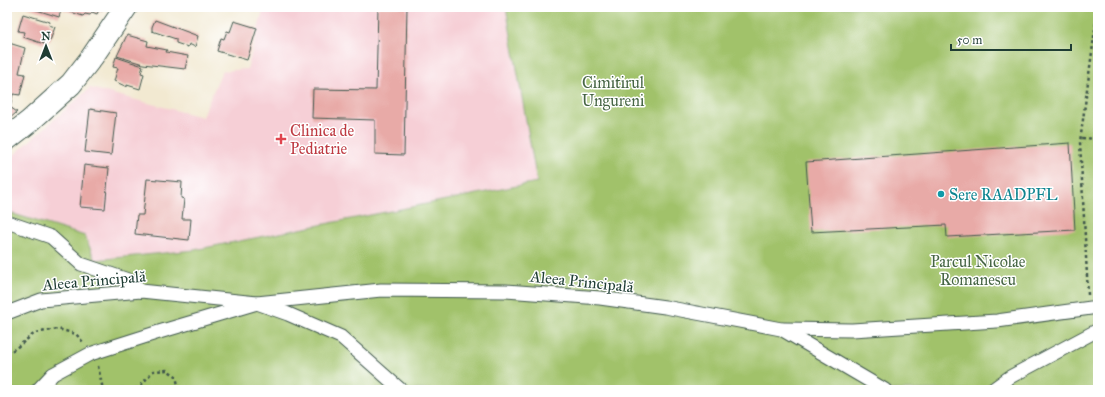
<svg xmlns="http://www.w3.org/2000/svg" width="1105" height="397" viewBox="0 0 1105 397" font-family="'IM FELL Great Primer',serif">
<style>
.built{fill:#f6cfd6}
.green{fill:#a1c26b;stroke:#608050}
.building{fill:#e8aaa7}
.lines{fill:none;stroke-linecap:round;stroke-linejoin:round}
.pedestrian-casing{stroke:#3f574c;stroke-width:15}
.tertiary-casing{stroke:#3f574c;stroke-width:24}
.path{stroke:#3f574c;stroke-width:2.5;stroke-dasharray:3 3;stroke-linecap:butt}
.pedestrian{stroke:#fff;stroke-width:13}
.tertiary{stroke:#fff;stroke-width:22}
.health-dot{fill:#e0444e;stroke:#fff;stroke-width:1.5}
.culture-dot{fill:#0f9aa8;stroke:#fff;stroke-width:1.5}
.labels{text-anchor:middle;stroke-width:3;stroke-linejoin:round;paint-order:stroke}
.park-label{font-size:16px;fill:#466544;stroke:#fff}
.health-label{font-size:16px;fill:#be3a42;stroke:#fff;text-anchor:start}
.culture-label{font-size:16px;fill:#0d838f;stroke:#fff;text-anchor:start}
.street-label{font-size:16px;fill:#1f3d34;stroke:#fff}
</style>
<rect width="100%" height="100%" fill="#fff"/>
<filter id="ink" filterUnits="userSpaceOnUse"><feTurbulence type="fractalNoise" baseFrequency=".025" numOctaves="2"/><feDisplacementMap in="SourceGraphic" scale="8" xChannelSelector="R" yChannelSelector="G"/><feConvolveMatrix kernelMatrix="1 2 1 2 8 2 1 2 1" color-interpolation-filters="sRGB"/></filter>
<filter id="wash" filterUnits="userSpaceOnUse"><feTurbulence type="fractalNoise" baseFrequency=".012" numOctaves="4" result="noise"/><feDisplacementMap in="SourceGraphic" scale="16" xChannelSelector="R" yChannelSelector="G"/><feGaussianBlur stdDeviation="0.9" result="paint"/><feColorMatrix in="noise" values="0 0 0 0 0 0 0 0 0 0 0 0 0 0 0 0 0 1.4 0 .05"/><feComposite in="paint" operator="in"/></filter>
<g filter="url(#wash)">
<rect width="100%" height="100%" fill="#f2e9d1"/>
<path class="built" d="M264,7h242l32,175 -344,68 -99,10 -10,-24 -78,-24v-51l83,-73 112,29 20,-46 25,-2z"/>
<path class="green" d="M506,7h592v383h-1091v-178l78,24 10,24 99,-10 343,-68z"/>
<g id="blocks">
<g class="building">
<path d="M27,7h35l-3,10z"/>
<path d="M64,7h40l-2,4 -3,-1 -2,4 -5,-2 -2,3 -5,-1 -2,2 -19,-6z"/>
<path d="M378,7h29l-3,148 -29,-1v-34l-63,-2 1,-29 63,1z"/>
<path d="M23,14l27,8 -1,3 6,2 -5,14 -5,-1 -1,4 -21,-7 1,-5 -6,-1z"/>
<path d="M155,20l43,16 -3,11 -6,-3 -1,3 -12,-4v-4l-24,-8v-4z"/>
<path d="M234,21l23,7 -10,32 -30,-9 4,-13 3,1 3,-8 3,1z"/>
<path d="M127,35l21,6 -1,5 20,4 -1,2 22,4 -3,13 -42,-5 -26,-8z"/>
<path d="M9,43l16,5 -6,25 6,1 -5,21 -7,-1 -3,13 7,5 -10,9v-72z"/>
<path d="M116,57l27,9 -2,7 3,1 -4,15 -13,-4v2l-13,-6 4,-13 -5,-1z"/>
<path d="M90,109l26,4 -5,42 -26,-3z"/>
<path d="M1070,143l5,87 -128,7 -1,-12 -135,7 -5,-70z"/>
<path d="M84,165l25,3 -4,41 -25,-2z"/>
<path d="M147,179l35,3 -1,16 3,1 -2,20h9l-2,21 -54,-6 2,-19h6z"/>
</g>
</g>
</g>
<g filter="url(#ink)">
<use href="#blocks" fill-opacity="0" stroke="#3f574c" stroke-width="1"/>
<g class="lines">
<defs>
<g id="pedestrian">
<path d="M7,222l44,15 30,27 47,16 13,11"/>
<path d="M7,313l34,-13 100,-9 116,12 124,-13 125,1 94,7 65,9 116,22 104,61"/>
<path d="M783,329l69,1 145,-9 101,-14"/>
<path d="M38,390l15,-16 37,-20 69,-22 98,-29 31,11 53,23 60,53"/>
<path d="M992,390l18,-13 88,-47"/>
</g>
<path id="tertiary" d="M7,139l23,-18 41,-37 21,-27 34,-50"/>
</defs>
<use href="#pedestrian" class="pedestrian-casing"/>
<use href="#tertiary" class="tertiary-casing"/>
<g class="path">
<path d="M1082,138l16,1"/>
<path d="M1088,295l-8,-153 18,-135"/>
<path d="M7,354l9,-6 19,-15 23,-4 18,5 7,8"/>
<path d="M98,366l5,24"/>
<path d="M137,390l16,-19 14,-1 9,6 3,14"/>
</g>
<use href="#pedestrian" class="pedestrian"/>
<use href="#tertiary" class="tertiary"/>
</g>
</g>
<path class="health-dot" d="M279 133h4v4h4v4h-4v4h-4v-4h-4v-4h4z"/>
<circle class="culture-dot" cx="941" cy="194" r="4"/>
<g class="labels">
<g class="park-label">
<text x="613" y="88">Cimitirul<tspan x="613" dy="18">Ungureni</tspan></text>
<text x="978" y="267">Parcul Nicolae<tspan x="978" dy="18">Romanescu</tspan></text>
</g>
<g class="health-label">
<text x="290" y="136">Clinica de<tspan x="290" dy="18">Pediatrie</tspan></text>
</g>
<g class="culture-label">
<text x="949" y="200">Sere RAADPFL</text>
</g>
<g class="street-label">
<text transform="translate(94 280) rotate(-5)" y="6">Aleea Principală</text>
<text transform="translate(582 281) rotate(6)" y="6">Aleea Principală</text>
</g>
</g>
<rect width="1105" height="397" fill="none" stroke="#fff" stroke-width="24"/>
<g transform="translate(46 46)" stroke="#ffffff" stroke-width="3" paint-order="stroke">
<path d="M0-3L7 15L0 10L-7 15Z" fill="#1f3d34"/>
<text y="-6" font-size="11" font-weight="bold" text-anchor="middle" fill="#1f3d34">N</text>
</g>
<path d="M951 44v6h120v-6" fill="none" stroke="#1f3d34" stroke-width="2"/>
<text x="957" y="44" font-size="12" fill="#1f3d34" stroke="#ffffff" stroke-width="3" paint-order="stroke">50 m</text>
</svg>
